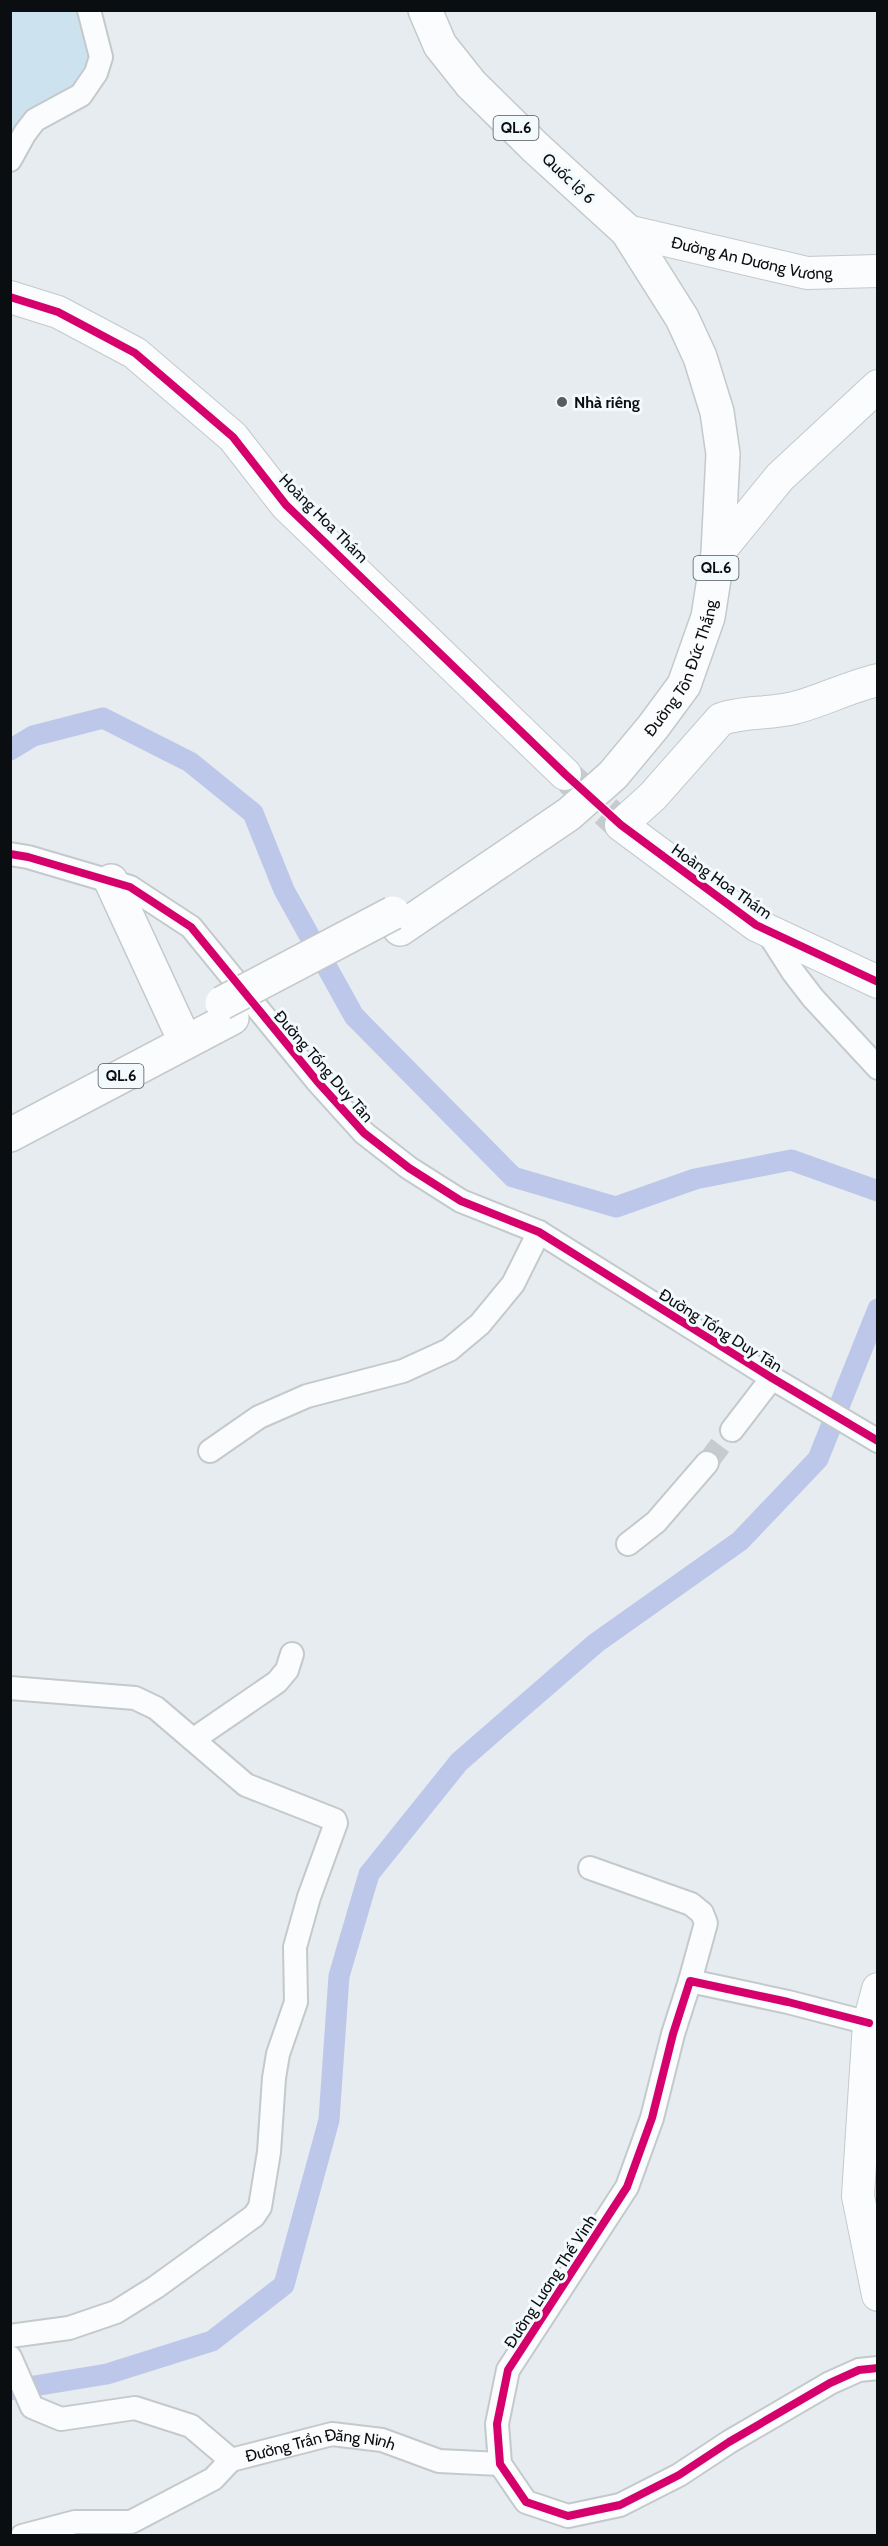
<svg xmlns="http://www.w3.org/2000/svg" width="888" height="2546" viewBox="0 0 888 2546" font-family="Cabin,sans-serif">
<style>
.green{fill:#cce2ee}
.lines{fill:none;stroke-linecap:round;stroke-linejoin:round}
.canal{stroke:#bdc7ea;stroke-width:21}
.street-tunnel{stroke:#c5cbce;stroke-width:22;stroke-dasharray:22 11;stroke-linecap:butt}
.secondary-tunnel{stroke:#c5cbce;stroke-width:32;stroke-dasharray:32 16;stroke-linecap:butt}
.street-casing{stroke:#c4c9cb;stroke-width:26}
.secondary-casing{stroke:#c4c9cb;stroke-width:34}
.highway-casing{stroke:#c4c9cb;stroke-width:36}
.street{stroke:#fbfcfd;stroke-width:22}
.secondary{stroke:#fbfcfd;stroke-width:32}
.highway{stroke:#fbfcfd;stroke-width:33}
.highway-bridge-casing{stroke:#c4c9cb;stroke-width:36;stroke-linecap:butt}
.highway-bridge{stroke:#fbfcfd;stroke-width:33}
.cycleway-casing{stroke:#f3fafd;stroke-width:11}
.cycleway{stroke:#d6006c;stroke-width:8}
.poi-dot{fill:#585c5e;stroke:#f3fafd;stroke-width:2}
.labels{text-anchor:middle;stroke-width:6;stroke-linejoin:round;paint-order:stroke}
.shield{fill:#f3fafd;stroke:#515557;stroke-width:1.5}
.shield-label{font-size:15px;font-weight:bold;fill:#0b0e10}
.street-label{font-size:16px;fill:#0b0e10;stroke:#f3fafd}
.poi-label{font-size:16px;font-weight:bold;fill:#0b0e10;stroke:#f3fafd;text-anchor:start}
</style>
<rect width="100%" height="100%" fill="#e6ecef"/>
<path class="green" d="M11,11h76l14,46 -88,97 -2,7z"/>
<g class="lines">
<g class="canal">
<path d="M10,750l23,-14 70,-18 87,44 63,51 31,77 70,126 159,161 103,30 79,-28 96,-19 87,31"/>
<path d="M10,2390l97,-16 105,-33 72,-56 45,-165 10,-144 30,-102 90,-112 137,-119 144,-102 78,-82 60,-150"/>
</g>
<path class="street-tunnel" d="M707,1463l25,-33"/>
<path class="secondary-tunnel" d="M570,779l51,46"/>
<defs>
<g id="street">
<path d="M10,160l15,-27 10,-13 46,-25 15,-22 5,-16 -12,-47"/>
<path d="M10,854l18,3 102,30 61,40 126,154 47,52 45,35 52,33 78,31 233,146 106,63"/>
<path d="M766,930l27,42 20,26 65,70"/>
<path d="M732,1430l40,-52"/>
<path d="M210,1451l49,-34 48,-21 96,-25 46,-21 31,-26 33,-40 26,-52"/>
<path d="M628,1544l28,-22 51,-59"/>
<path d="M10,1688l125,10 21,10 90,77 89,35 1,3 -27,74 -14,50 1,55 -18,52 -4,24 -5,74 -9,55 -6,9 -98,71 -40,25 -47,16 -59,8"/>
<path d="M194,1739l83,-57 10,-12 5,-16"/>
<path d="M590,1868l101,36 11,9 4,10 -16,58"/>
<path d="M869,2023l-81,-21 -98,-21 -17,53 -21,84 -25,69 -119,183 -11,54 3,40 26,38 42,14 52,-11 59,-30 50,-33 101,-59 29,-13 19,-2"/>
<path id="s1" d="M10,2357l22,50 29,12 74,-11 56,18 40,34 101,-26 50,6 57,21 61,3"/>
<path d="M22,2536l53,-14h56l82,-43 18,-19"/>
</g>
<g id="secondary">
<path id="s2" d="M627,231l180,42 71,-2"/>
<path d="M10,297l48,15 77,41 98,84 53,68 279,269"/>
<path d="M718,553l62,-76 98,-91"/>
<path d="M878,680c-30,7 -56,21 -84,28 -24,6 -50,3 -73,11l-68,77 -32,29 135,100 122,57"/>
<path d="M878,1989l-9,34 -11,173 20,99"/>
</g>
<g id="highway">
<path d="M111,881l67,145"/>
<path id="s3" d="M400,929l169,-115 44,-39 40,-48 31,-42 24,-68 10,-64 5,-99 -6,-42 -17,-55 -18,-39 -55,-87 -92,-84 -64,-63 -31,-39 -15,-35"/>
<path d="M10,1135l222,-117"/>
</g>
</defs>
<use href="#street" class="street-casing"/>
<use href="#secondary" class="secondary-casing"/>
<use href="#highway" class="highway-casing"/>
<use href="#street" class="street"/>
<use href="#secondary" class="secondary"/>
<use href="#highway" class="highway"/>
<defs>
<path id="highway-bridge" d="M222,1003l171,-90"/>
</defs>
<use href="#highway-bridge" class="highway-bridge-casing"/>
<use href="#highway-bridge" class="highway-bridge"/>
<defs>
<g id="cycleway">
<path d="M10,297l48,15 77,41 98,84 53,68 279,269 56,51 135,100 122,57"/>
<path d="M10,854l18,3 102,30 61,40 126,154 47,52 45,35 52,33 78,31 233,146 106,63"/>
<path d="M869,2023l-81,-21 -98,-21 -17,53 -21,84 -25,69 -119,183 -11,54 3,40 26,38 42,14 52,-11 59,-30 50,-33 101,-59 29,-13 19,-2"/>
</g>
</defs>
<use href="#cycleway" class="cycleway-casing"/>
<use href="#cycleway" class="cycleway"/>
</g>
<circle class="poi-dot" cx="562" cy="402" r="6"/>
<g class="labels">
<g class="shield">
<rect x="493.5" y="116" width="45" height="24" rx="4.5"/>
<rect x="693.5" y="556" width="45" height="24" rx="4.5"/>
<rect x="98.5" y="1064" width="45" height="24" rx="4.5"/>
</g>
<g class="shield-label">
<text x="516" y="133">QL.6</text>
<text x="716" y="573">QL.6</text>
<text x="121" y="1081">QL.6</text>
</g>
<g class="street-label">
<text transform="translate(569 178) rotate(43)" y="6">Quốc lộ 6</text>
<text dy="6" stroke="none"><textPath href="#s2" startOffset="128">Đường An Dương Vương</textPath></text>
<text transform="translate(324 518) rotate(45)" y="6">Hoàng Hoa Thám</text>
<text dy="6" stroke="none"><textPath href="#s3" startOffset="392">Đường Tôn Đức Thắng</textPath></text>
<text transform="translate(722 881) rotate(35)" y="6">Hoàng Hoa Thám</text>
<text transform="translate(324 1066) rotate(49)" y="6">Đường Tống Duy Tân</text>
<text transform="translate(721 1330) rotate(32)" y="6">Đường Tống Duy Tân</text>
<text transform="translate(550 2281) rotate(-57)" y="6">Đường Lương Thế Vinh</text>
<text dy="6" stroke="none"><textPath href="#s1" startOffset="364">Đường Trần Đăng Ninh</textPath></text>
</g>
<g class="poi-label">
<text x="574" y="408">Nhà riêng</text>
</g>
</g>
<rect width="888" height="2546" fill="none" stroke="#0b0e10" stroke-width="24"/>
</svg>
